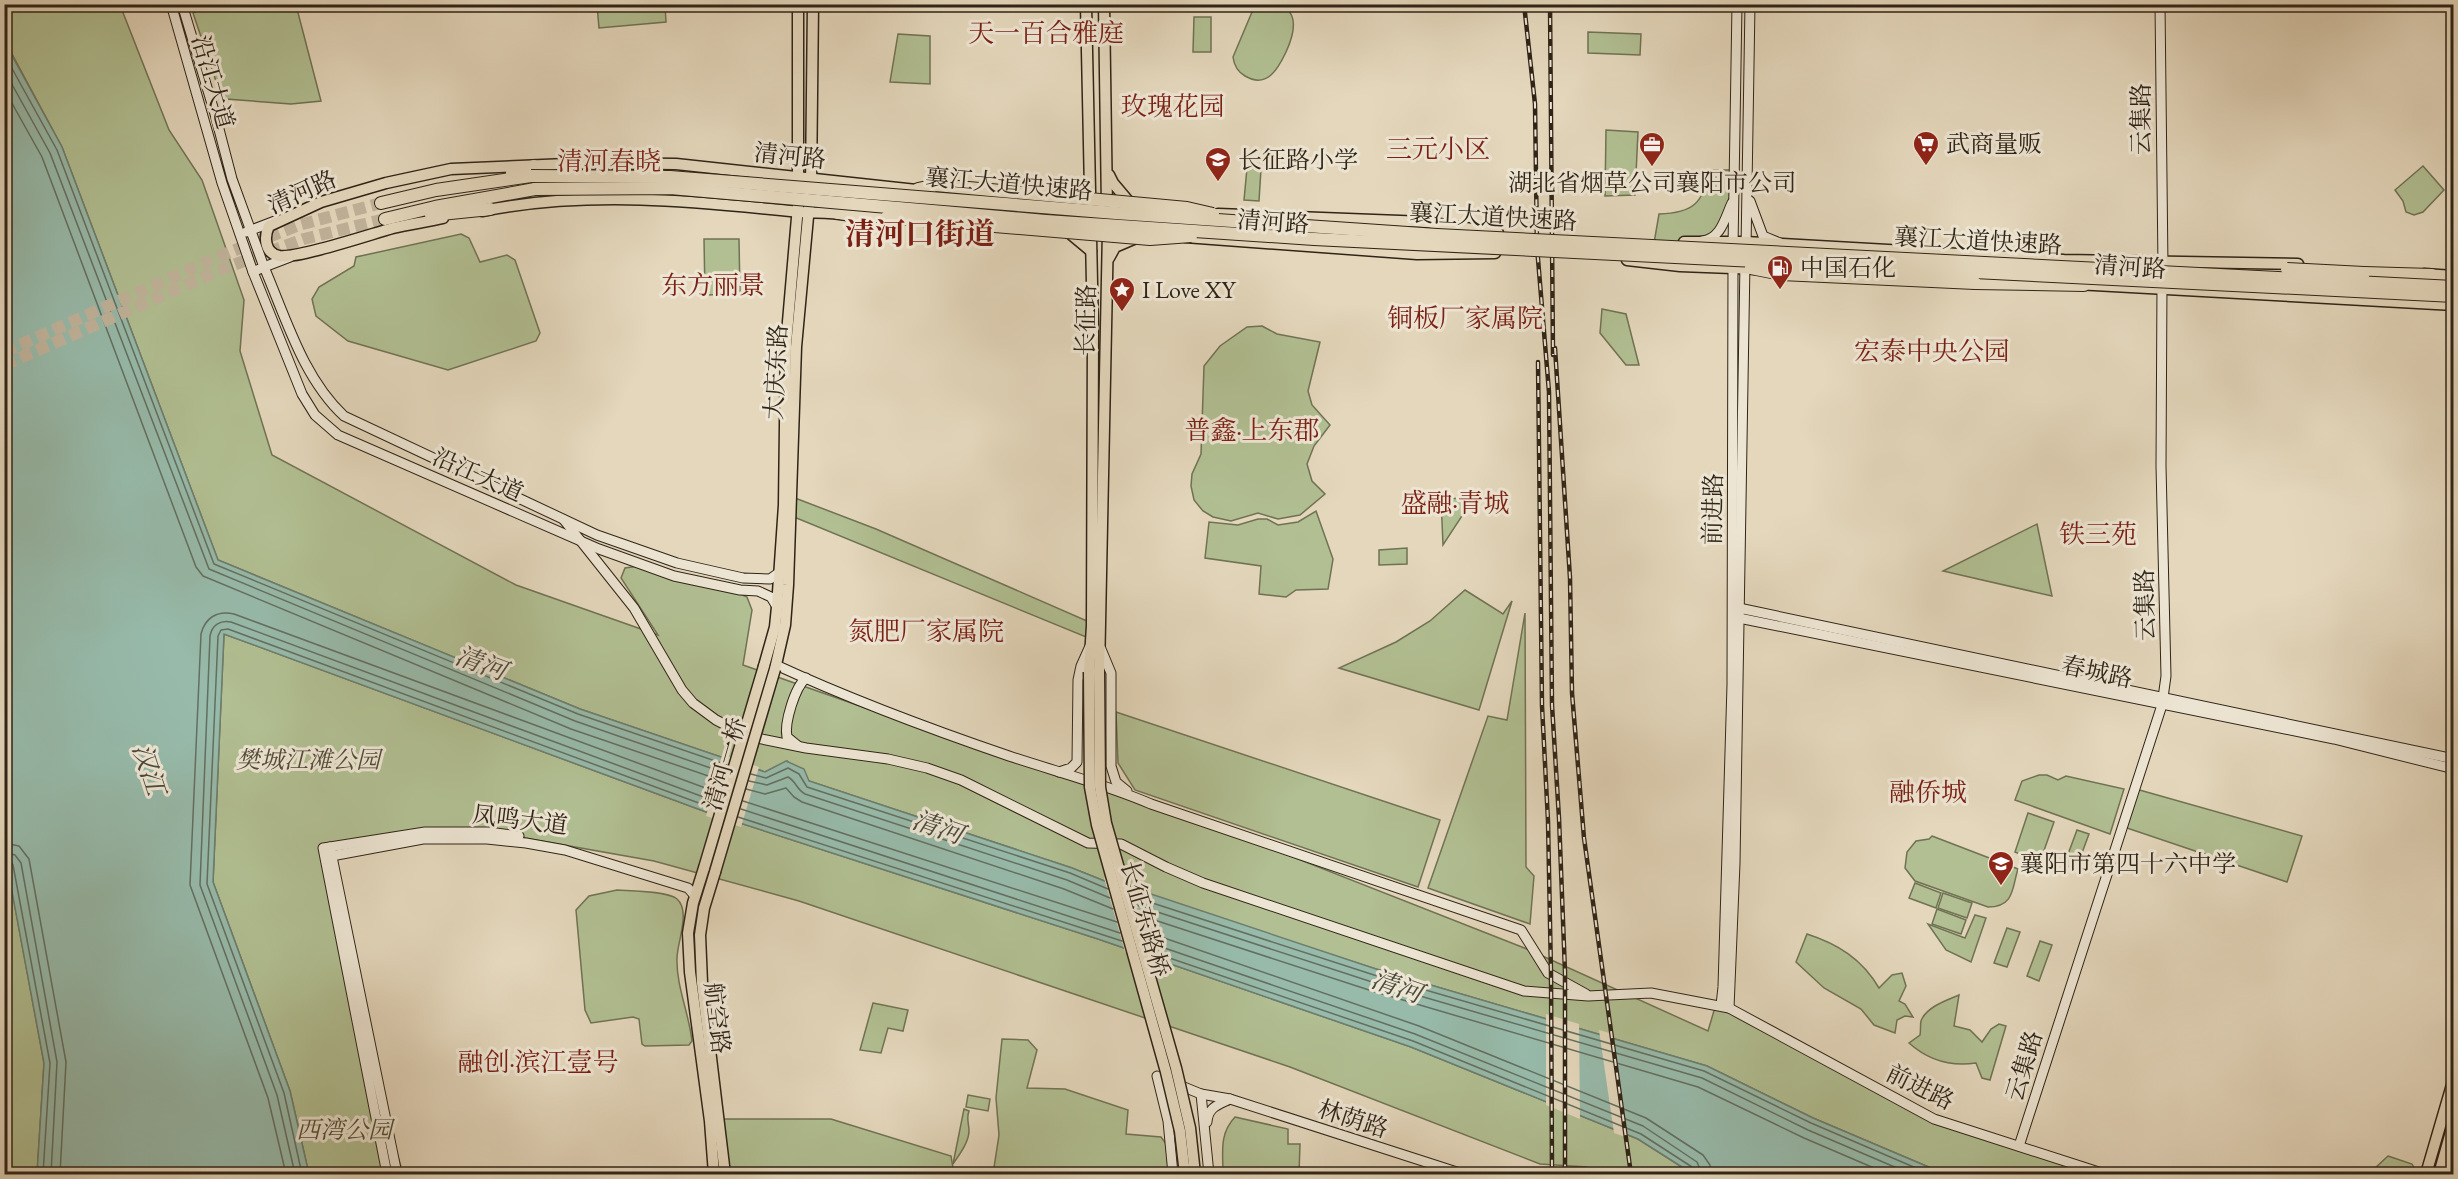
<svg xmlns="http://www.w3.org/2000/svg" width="2458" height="1179" viewBox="0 0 2458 1179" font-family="'EB Garamond','Noto Serif SC',serif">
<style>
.green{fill:#b1bf92;stroke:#707254;stroke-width:1.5}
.water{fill:#97baaa;stroke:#6d7e6f;stroke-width:1.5}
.pier{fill:#e4d7bc}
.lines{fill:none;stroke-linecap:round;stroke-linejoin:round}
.shore{stroke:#636f60;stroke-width:1.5}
.highway-tunnel{stroke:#c0b39b;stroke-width:12;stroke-dasharray:12 6;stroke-linecap:butt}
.secondary-casing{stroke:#2f2417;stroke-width:11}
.primary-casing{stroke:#2f2417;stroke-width:13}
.highway-casing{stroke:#2f2417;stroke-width:14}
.secondary{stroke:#ede5d3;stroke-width:9}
.primary{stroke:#e4d7bc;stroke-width:10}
.highway{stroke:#e4d7bc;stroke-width:12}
.rail-casing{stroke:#2f2417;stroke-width:4.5}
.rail{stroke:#ede5d3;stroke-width:2;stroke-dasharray:7;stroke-linecap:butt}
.primary-bridge-casing{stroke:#2f2417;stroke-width:13;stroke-linecap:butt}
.highway-bridge-casing{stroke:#2f2417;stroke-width:14;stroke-linecap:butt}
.primary-bridge{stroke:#e4d7bc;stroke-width:10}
.highway-bridge{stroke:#e4d7bc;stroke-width:12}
.labels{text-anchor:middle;stroke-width:6;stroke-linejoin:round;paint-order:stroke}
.street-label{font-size:24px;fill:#2f2417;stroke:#ede5d3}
.poi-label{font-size:24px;fill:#2f2417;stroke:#ede5d3;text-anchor:start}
.park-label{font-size:24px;font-style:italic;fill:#504b36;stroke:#ede5d3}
.neighbourhood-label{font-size:26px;fill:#7a1f14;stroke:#ede5d3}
.water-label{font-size:26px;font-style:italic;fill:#494a3c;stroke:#ede5d3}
.district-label{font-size:30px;font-weight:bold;fill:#7a1f14;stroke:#ede5d3}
</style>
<rect width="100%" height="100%" fill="#e4d7bc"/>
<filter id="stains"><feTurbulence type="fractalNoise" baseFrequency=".00333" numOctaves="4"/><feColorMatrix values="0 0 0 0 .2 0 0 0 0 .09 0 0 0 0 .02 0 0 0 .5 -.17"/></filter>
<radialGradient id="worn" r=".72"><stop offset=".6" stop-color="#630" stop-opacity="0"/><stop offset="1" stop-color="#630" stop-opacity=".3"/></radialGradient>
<g class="green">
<path d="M4,5h116l49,125 33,50 42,120 -4,51 32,104 244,130 142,50 -37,-57 4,-10 14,-2 95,25 13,6 5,13 -9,55 314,110 190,64 280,110 181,82 8,-27 218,115 171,55h-160l-132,-56 -106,-52 -331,-97 -259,-83 -45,-18 -263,-87 -22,-20 -22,11 -185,-63 -362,-149 -156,-413 -57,-106z"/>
<path d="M197,5h99l25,96 -30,3 -65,-5 -6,-6 -27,-80 6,-3z"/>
<path d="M597,5h68l1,17 -67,6z"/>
<path d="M1172,5h52v5l-52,-2z"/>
<path d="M1264,5c36,-3 33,23 22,47 -8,17 -19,37 -41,24 -7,-4 -11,-11 -12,-19l19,-45z"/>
<path d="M1194,17h17v35h-18z"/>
<path d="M1588,32l53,2 -1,21 -52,-2z"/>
<path d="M898,34l32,2v48l-40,-2z"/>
<path d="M1606,130l32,2 -3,63 -30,1z"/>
<path d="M2423,166l21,24 -21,22 -9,3 -8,-3 -3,-11 -8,-11z"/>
<path d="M1247,168l14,1 -2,32 -15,-1z"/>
<path d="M1709,170h25c0,20 -4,64 -28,70 -15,4 -36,2 -52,3l5,-29c34,-1 45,-11 50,-44z"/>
<path d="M461,234l8,4 11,24 27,-7 8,5 25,73 -4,8 -88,29 -100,-29 -32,-25 -4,-17 7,-12 35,-21 2,-9z"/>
<path d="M704,239h35l1,55 -35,1z"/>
<path d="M1602,309l24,5 13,51h-13l-26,-32z"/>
<path d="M1262,326l15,8 43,8 -12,49 4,14 18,20 -16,21 -7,18 5,17 13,13 -25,21 -22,4 -20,-6 -27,8 -18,-4 -10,-6 -9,-11 -3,-14 1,-12 9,-20 3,-88 16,-20 27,-19z"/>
<path d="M795,498l81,31 211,92 -1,16 -292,-120z"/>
<path d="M1441,498l32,1 -30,46z"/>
<path d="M1316,511l17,48 -5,30 -32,1 -10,7 -27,-3 2,-28 -56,-8 4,-36 29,3 20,-6h9l11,6 20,-3z"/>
<path d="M2037,524l15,72 -109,-25z"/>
<path d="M1407,548v16l-28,1v-15z"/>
<path d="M1465,590l38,24 9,-13 -33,109 -140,-42 57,-26 34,-21z"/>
<path d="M1525,613l1,254 8,9 -4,48 -102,-36 60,-172 19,4z"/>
<path d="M224,634l485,179 389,126 313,108 227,92 55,35h-96l-10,-7 -47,-3 -250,-97 -491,-166 -145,-40 -158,-28 -166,14 31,177 42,150h-94l-19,-83 -77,-209z"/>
<path d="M1116,712l324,108 -22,67 -283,-97 -17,-27z"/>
<path d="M2039,775h8l11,5 8,-4 58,13 -14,45 -95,-34 7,-19z"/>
<path d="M2136,789l166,47 -15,46 -163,-55z"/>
<path d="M2028,813l26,9 -14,40 -25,-10z"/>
<path d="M2077,830l12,4 -13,35 -12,-4z"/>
<path d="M1932,836l86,33c-6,18 -3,38 -30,38l-73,-26 -10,-13 2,-16 9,-11 13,-2z"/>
<path d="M4,847l40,216 -7,111h-32z"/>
<path d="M1915,883l26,10 -5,15 -27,-10z"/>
<path d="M617,890c13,1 51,1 60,9 14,12 0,44 0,59 -1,28 12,55 15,83l-3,4 -44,1 -3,-2 -3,-25 -6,-2 -42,6 -6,-13 -9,-100 13,-14z"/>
<path d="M1943,893l29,10 -5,15 -29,-10z"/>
<path d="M1937,909l29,11 -5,14 -29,-10z"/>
<path d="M1975,915l11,3 -15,44 -25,-12 -18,-26 37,14z"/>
<path d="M2007,928l13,4 -13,35 -13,-4z"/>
<path d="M1807,934c31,10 55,25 72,54l13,-13 10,-2 4,13 -7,15 6,3 8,13 -8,-1 -8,4 -2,13 -21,-8 -13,-16 -37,-21 -28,-26z"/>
<path d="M2040,941l12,4 -13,36 -12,-5z"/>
<path d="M1959,995l-5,31 16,4 12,12 9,-13 8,-5 7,2 -16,54 -8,-2 -6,-15c-26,4 -48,-3 -67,-20l11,-8c1,-5 0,-11 1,-14 5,-14 26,-21 38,-26z"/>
<path d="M873,1003l35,7 -5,21 -15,-3 -7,25 -21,-3z"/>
<path d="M1002,1039l26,1 9,10 -10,38 38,1 63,21 -2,24 35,3 6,8 1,29h-175l6,-39 -3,-37z"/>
<path d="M968,1095l22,4 -2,12 -22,-4z"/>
<path d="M964,1109l5,2c-3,8 0,12 0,20 0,11 -10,24 -16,33z"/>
<path d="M1235,1117l53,12v15h12l-1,30h-76c0,-22 -4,-40 12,-57z"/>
<path d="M720,1119h111l120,37 3,18h-229z"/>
<path d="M2388,1156l24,8 4,7 -1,3h-43l1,-4z"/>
</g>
<path class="water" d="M4,41l58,106 156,413 362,149 185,63 21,-11 18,8 5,12 263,87 45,18 34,8 225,75 331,97 106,52 132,56h-252l-55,-35 -227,-92 -313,-108 -389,-126 -485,-179 -11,248 77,209 19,83h-272l7,-111 -40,-214z"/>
<g class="pier">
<path d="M724,755l35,12 -18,60 -35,-11z"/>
<path d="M1104,878l28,9 21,74 -28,-9z"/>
<path d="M1546,1014l33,10 1,95 -34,-14z"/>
<path d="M1599,1030l14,4 15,104 -14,-5z"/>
</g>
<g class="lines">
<g class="shore">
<path d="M4,54l53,96 157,414 364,150 149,51"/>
<path d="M4,70l46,83 159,416 366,152 150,52"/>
<path d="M4,89l38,68 154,410 7,9 368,153 152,52"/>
<path d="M751,774l15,4 22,-10 11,6 8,13 263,86 38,16"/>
<path d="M749,781l18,4 21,-8c8,4 8,12 17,17l262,86 43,18"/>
<path d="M746,789l19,5 21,-6 8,9 8,5 262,87 49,20"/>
<path d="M743,801l374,121"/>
<path d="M741,809l379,124"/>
<path d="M738,817l384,124"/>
<path d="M4,843l15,3 10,13 37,203 -6,112"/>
<path d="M4,852l11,3 6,8 36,199 -6,112"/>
<path d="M4,859l6,1 3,5 37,198 -7,111"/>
<path d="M1134,897l240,78 330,96 107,52 119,51"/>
<path d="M1136,905l236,77 330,96 106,52 103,44"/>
<path d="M1139,915l230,75 329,97 106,51 84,36"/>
<path d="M1144,931l275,95 227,92 57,37 7,10 1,9"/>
<path d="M1147,942l268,92 228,92 54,36 5,12"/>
<path d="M1149,951l264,90 228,93 51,33 3,7"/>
<path d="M286,1174l-18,-76 -78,-213 11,-251c4,-16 16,-24 33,-20l485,179"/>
<path d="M295,1174l-18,-79 -77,-210 10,-249c2,-11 10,-16 21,-14l486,180"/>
<path d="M302,1174l-18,-81 -77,-209 11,-248 3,-6 7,-1 487,180"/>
</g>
<g class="highway-tunnel">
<path d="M4,352l216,-96 79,-31 82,-22"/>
<path d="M4,365l221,-97 79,-29 81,-20"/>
</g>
<defs>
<g id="secondary">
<path d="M171,4l51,179 31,89 11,-5 -32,-88 -17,-65 -33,-110"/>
<path d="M2160,4l3,262"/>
<path d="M1750,201l13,35 17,7"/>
<path d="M246,232l29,-11"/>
<path d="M1702,241c19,-2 23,-23 30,-38"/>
<path d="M1733,247l4,-243"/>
<path d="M1746,248l4,-244"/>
<path d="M290,257l-26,10c22,51 39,111 80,149l253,119 80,28 66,15 27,1 10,-7"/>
<path d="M253,272l49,122 13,21 23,20 261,114 75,27 66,14 18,1 13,6 6,10"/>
<path d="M564,520l70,88 48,82 11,13 23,17 31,16 59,12 82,11 39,9 34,12 127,63 33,1 45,23 37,16 321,108 64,5 63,-3 78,15 205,111 171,55"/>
<path d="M1734,607l720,152"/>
<path d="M1734,617l600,122 120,30"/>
<path d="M1101,649l10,24v93l5,16 11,9"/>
<path d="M776,665c76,35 154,64 233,91 48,16 96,28 142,48l370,126 27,43 38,21"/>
<path d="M798,746l-11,-9c-3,-14 8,-50 19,-59"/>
<path d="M1059,772l12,-4 6,-6 1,-82 3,-14 9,-20"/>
<path d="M330,847l95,-15h63l31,4"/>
<path d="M326,857l97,-18h64l39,4 39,7 123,38 7,8"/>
<path d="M1721,1005l2,-18 9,-302 1,-424"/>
<path d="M1729,1008l6,-145 10,-601"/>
<path d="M1201,1094l8,80"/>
<path d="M1207,1122c1,-15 11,-17 23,-23"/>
<path d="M2019,1146l143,-441 4,-29 -5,-210 1,-183"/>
<path d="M387,1174l-64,-326 7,-1 67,327"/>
<path d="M1173,1174l-5,-53 -11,-45 44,18 29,5 233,75"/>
</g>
<g id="primary">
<path d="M798,4v181"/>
<path d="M1086,4l7,326 -1,296 -3,46"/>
<path d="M1104,4l3,204"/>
<path d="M1109,175l4,8 16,19 4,1"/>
<path d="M811,184l2,-180"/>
<path d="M482,211c106,-21 212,-10 318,1 16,1 31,0 46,3"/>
<path d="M1218,214l208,8 72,11"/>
<path d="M443,218c-17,4 -34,6 -50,10 -22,6 -96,31 -114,28 -15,-3 -15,-20 -10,-30l52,-24 65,-19 65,-14 138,-6 87,1 296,32"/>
<path d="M1067,231l24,20"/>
<path d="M1185,237l232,17 78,-1"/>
<path d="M1684,242h62l318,18 234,4"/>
<path d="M1109,258l6,-11 21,-9"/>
<path d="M1627,260l53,6 78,3"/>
<path d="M2424,274l30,2"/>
<path d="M2076,284l378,21"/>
<path d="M764,666l11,-39 2,-20 7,-102 2,-160 12,-139"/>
<path d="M775,669l10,-44 3,-40 8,-238 13,-141"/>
<path d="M1099,672l9,-442"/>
<path d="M704,868l-11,35 -5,30 2,39 20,149 4,53"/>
<path d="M715,872l-11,36 -4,27 2,48 23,191"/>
<path d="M2426,1174l28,-96"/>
<path d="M2439,1174l15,-53"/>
</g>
<g id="highway">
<path d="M512,173l22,-7"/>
<path d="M918,189l18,-4"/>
<path d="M381,203l55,-13 95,-14"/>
<path d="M838,213l49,4"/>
<path d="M431,215l59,-6"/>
<path d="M385,219l50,-12 100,-18"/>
<path d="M2364,273l68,2"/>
<path d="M1975,283l109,2"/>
</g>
</defs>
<use href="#secondary" class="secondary-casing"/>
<use href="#primary" class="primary-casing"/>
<use href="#highway" class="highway-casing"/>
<use href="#secondary" class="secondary"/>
<use href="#primary" class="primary"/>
<use href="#highway" class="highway"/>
<defs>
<g id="rail">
<path d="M1524,4l11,100 2,143 12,145 3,313 7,113 6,154v202"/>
<path d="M1550,4l3,351"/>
<path d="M1555,348l15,230 2,115 12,145 47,336"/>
<path d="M1538,362l4,344 6,115 3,152 1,201"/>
</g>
</defs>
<use href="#rail" class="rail-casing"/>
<use href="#rail" class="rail"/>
<defs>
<g id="primary-bridge">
<path d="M1089,672l1,115 7,38 69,247 14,59 5,43"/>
<path d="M1099,672l1,115 6,36 70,245 14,60 5,46"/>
<path d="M704,868l60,-202"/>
<path d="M715,872l60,-203"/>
</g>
<g id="highway-bridge">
<path d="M531,176l139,1 446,36 321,22 1017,52"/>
<path d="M936,185l251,23 26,6"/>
<path d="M535,189l135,-1 376,33 268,18 1140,57"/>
<path d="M887,217l263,22 41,-3"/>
<path d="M1751,268l30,6 194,9"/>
<path d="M2287,269l77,4"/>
</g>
</defs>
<use href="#primary-bridge" class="primary-bridge-casing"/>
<use href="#highway-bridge" class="highway-bridge-casing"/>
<use href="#primary-bridge" class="primary-bridge"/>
<use href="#highway-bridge" class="highway-bridge"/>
</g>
<defs>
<symbol id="supermarket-pin" viewBox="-11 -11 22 30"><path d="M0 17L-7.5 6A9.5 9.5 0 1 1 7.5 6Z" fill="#8f2418" stroke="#ede5d3"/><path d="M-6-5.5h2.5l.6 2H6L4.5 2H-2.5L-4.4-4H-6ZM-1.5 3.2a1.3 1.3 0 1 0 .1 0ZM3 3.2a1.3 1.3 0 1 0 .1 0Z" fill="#fff"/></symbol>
<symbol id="office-pin" viewBox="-11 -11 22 30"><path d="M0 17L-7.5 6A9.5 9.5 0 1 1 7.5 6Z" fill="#8f2418" stroke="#ede5d3"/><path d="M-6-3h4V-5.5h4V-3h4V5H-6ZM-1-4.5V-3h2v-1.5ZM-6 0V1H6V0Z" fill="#fff"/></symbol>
<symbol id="school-pin" viewBox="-11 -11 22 30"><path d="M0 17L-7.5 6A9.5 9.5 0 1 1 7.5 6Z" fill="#8f2418" stroke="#ede5d3"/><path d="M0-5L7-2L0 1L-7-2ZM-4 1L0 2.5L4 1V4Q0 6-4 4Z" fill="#fff"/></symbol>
<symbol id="fuel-pin" viewBox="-11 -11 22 30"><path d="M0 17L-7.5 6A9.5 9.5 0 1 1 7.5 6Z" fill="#8f2418" stroke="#ede5d3"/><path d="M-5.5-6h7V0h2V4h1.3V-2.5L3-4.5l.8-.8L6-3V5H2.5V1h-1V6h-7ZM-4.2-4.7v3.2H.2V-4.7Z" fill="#fff"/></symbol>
<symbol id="sight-pin" viewBox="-11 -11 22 30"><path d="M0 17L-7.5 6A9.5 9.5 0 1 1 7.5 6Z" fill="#8f2418" stroke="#ede5d3"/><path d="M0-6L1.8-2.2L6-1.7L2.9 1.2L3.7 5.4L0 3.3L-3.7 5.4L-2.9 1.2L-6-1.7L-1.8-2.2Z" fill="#fff"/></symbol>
</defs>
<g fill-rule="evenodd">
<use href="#supermarket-pin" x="1911" y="129" width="30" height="40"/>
<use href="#office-pin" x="1637" y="130" width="30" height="40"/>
<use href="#school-pin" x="1203" y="145" width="30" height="40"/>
<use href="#fuel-pin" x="1765" y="253" width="30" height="40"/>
<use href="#sight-pin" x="1107" y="275" width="30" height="40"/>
<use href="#school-pin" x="1986" y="849" width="30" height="40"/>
</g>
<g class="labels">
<g class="street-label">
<text transform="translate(213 82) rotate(74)" y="8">沿江大道</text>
<text transform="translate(2141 119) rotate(-90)" y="8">云集路</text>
<text transform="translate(790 156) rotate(6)" y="8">清河路</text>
<text transform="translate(1009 184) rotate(5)" y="8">襄江大道快速路</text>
<text transform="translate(302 192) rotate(-24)" y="8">清河路</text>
<text transform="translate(1493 217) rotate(3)" y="8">襄江大道快速路</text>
<text transform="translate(1273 222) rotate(4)" y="8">清河路</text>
<text transform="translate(1978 241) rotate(3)" y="8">襄江大道快速路</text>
<text transform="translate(2130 267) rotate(4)" y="8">清河路</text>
<text transform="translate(1086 320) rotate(-89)" y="8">长征路</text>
<text transform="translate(776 372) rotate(-87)" y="8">大庆东路</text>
<text transform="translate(478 475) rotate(24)" y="8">沿江大道</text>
<text transform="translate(1713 509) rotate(-89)" y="8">前进路</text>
<text transform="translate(2145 605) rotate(-91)" y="8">云集路</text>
<text transform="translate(2097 672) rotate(12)" y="8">春城路</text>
<text transform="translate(725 764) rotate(-74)" y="8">清河一桥</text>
<text transform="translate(520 820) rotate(7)" y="8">凤鸣大道</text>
<text transform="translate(1145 919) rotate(74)" y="8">长征东路桥</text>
<text transform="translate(717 1018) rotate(83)" y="8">航空路</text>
<text transform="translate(2024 1066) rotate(-73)" y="8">云集路</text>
<text transform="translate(1920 1087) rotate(26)" y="8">前进路</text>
<text transform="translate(1353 1119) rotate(18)" y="8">林荫路</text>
</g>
<g class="poi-label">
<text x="1946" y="152">武商量贩</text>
<text x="1238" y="168">长征路小学</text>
<text x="1652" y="191" text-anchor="middle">湖北省烟草公司襄阳市公司</text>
<text x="1800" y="276">中国石化</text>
<text x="1142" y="298">I Love XY</text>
<text x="2020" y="872">襄阳市第四十六中学</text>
</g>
<g class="park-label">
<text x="308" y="768">樊城江滩公园</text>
<text x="344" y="1138">西湾公园</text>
</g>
<g class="neighbourhood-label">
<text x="1046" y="42">天一百合雅庭</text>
<text x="1173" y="115">玫瑰花园</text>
<text x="1438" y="158">三元小区</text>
<text x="609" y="170">清河春晓</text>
<text x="713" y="294">东方丽景</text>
<text x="1465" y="327">铜板厂家属院</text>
<text x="1932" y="360">宏泰中央公园</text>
<text x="1252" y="439">普鑫·上东郡</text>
<text x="1455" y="512">盛融·青城</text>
<text x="2098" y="543">铁三苑</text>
<text x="926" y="640">氮肥厂家属院</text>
<text x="1928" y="801">融侨城</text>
<text x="538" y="1071">融创·滨江壹号</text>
</g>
<g class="water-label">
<text transform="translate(481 663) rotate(20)" y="9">清河</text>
<text transform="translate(149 769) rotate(72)" y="9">汉江</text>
<text transform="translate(938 827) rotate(19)" y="9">清河</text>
<text transform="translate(1397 986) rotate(19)" y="9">清河</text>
</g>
<g class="district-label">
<text x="920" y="244">清河口街道</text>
</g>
</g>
<rect width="2458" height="1179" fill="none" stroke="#e4d7bc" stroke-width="24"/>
<rect x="6" y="6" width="2446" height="1167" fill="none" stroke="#2f2417" stroke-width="3"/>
<rect x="12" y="12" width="2434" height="1155" fill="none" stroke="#2f2417" stroke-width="1.5"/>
<rect width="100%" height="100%" filter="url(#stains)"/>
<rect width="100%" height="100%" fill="url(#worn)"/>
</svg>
